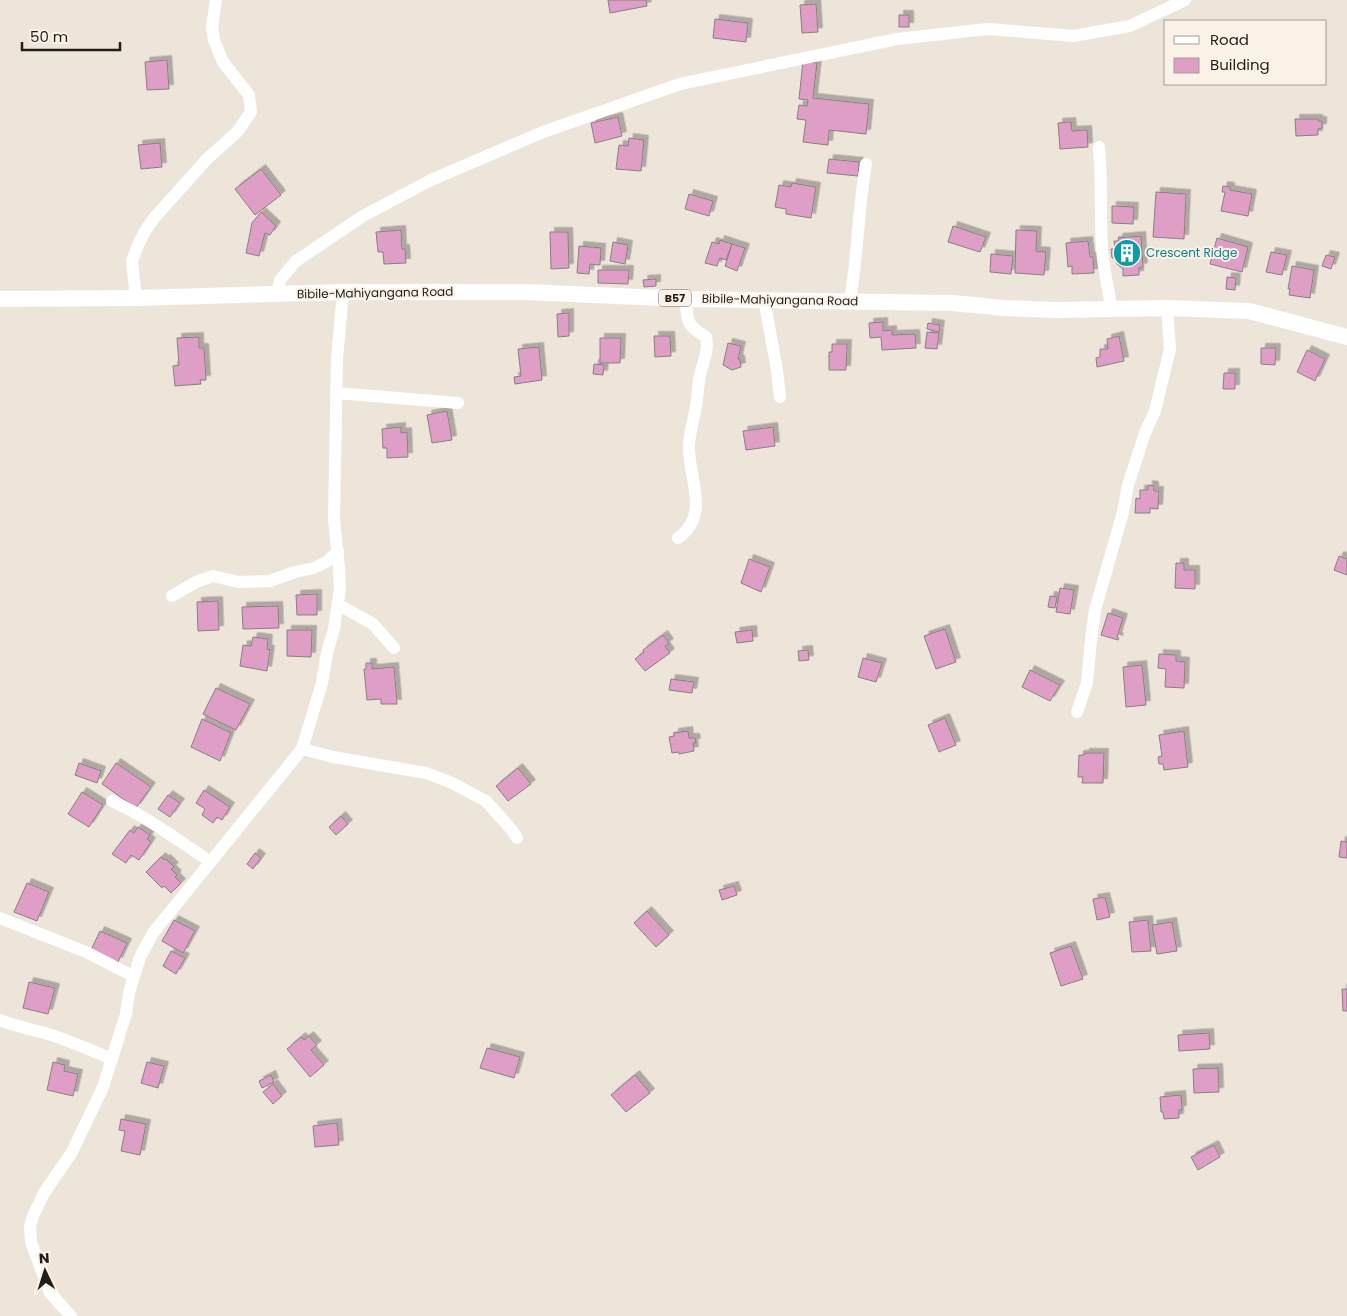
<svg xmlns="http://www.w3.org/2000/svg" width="1347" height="1316" viewBox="0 0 1347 1316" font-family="Poppins,sans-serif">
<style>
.building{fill:#df9ec5;stroke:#897e84;filter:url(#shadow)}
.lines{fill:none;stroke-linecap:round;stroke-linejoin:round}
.minor{stroke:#fff;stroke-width:12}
.major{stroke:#fff;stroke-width:16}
.labels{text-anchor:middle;stroke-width:4;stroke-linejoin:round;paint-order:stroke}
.shield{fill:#fbf2e7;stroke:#625e58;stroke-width:1}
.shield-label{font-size:11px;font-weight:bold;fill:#211e1a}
.culture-label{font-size:12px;fill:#0d838f;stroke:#fbf2e7;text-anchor:start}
.street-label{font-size:12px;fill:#211e1a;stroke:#fbf2e7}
</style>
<defs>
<filter id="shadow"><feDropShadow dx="4.5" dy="-4.5" stdDeviation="0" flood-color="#0004"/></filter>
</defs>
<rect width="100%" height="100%" fill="#eee5da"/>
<g class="building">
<path d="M608,0h38l1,6 -37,7z"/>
<path d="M816,4l2,28 -16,1 -2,-28z"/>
<rect x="899" y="15" width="10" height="12"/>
<path d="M715,19l33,4 -2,19 -33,-4z"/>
<path d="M167,60l2,29 -22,1 -2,-28z"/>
<path d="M803,61l14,2 -4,35 56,6 -3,30 -37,-4 -1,15 -25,-3 3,-22 -9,-1 2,-14 8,1 1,-6 -9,-1z"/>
<path d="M618,117l4,19 -27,7 -4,-20z"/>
<path d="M1295,119h23v2h4v7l-4,1v6l-22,1z"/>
<path d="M1071,122l1,9 15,-1 1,17 -28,2 -2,-26z"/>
<path d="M629,138l15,2 -3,31 -25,-2 3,-24 9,1z"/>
<path d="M160,143l2,24 -21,2 -3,-24z"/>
<path d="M829,159l30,3 -1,14 -31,-3z"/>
<path d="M261,169l20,26 -26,20 -20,-26z"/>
<path d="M792,183l24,4 -5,31 -25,-4v-5l-11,-2 4,-22 12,2z"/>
<path d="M1223,186l7,1v3l22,4 -4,22 -27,-5 4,-19h-3z"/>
<path d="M1156,192l30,2 -2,45 -31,-2z"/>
<path d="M689,194l24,7 -4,15 -24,-7z"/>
<path d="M1112,206l22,1 -1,17 -21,-1z"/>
<path d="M261,212l15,14 -6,9 -5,-2 -6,23 -13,-3 6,-30z"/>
<path d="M953,226l33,11 -6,15 -32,-10z"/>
<path d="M401,230l1,19h3l1,14 -22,1 -1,-12h-5l-2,-20z"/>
<path d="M1016,230l21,1 -1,20 10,1 -2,23 -29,-2z"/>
<path d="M550,232h18l1,36 -18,1z"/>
<path d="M1141,236l2,31 -4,1v7l-16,1v-7l-6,-5 -1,-6h-4l-1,-9h4l-1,-8h5l-1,-3z"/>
<path d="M1217,238l31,9 -6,25 -32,-8z"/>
<path d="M720,240l12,4 -6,16 -6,-2 -3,8 -12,-3 7,-21 7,2z"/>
<path d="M1088,241l2,16h3l1,16 -22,1v-8l-4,1 -2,-24z"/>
<path d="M613,242l15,3 -3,19 -15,-3z"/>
<path d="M732,244l13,4 -8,23 -12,-5z"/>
<path d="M579,246l22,2 -1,17 -10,-1 -1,10 -12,-1z"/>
<path d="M1271,252l16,3 -5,20 -16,-3z"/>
<path d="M991,254l22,2 -2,18 -21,-2z"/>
<path d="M1326,255l9,2 -4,12 -9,-3z"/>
<path d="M1292,266l22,4 -4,28 -21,-3 1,-6h-2z"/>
<path d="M598,270h31l-1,14 -30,-1z"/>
<path d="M1227,277l9,1 -1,12 -9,-1z"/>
<path d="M656,279v7l-12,1 -1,-7z"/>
<path d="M569,313v23l-11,1 -1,-23z"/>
<path d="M883,322v9l9,-1v5l23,-1 1,14 -34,2 -1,-13 -11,1 -1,-15z"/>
<path d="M928,323l12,2 -1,7 -12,-3z"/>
<path d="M927,332l12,1 -2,16 -12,-1z"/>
<path d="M654,336h16l1,20 -16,1z"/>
<path d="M1119,336l5,25 -27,6 -1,-9 4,-1v-8h8l-1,-10z"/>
<path d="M199,337v11h5l2,32h-6l1,4 -26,2 -2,-20 6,-1 -2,-27z"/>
<path d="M600,338h21l-1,25h-20z"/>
<path d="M728,343l13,3 -3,13 2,1 1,7 -9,3 -9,-5z"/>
<path d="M832,344h15l-1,26h-17v-18h3z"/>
<path d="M539,347l3,33 -27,4 -1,-7 7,-1 -3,-27z"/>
<path d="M1261,348h15l-1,17 -14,-1z"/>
<path d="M1307,350l18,9 -10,22 -18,-9z"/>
<path d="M594,364l10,1 -1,10 -10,-1z"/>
<path d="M1224,373h11v16h-12z"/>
<path d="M447,411l5,29 -20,3 -5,-28z"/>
<path d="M401,427v6l6,-1 1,25 -21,1v-10h-4l-1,-19z"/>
<path d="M773,427l2,19 -29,4 -3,-19z"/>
<path d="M1148,485l6,1v5h5l-1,18 -8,-1v5h-15l1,-15 4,1v-9h8z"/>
<path d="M1339,556l8,3v16l-13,-5z"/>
<path d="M749,559l21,8 -9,25 -20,-9z"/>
<path d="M1176,563h8v7h11v19l-20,-1z"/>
<path d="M1060,588l14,2 -4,24 -14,-2z"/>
<path d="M317,594v21h-20l-1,-20z"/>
<path d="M1050,596l7,1 -2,11 -7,-1z"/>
<path d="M218,601l1,29 -21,1 -1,-29z"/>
<path d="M278,606l1,22 -36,1 -1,-22z"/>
<path d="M1108,613l15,5 -6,19 2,1 -1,2 -17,-5z"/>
<path d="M945,629l11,33 -20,7 -12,-33z"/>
<path d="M287,630h25l-1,27 -24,-1z"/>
<path d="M752,630l1,11 -16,2 -2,-11z"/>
<path d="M663,635l6,8 -4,3 5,7 -25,18 -10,-12 9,-7 -1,-2z"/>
<path d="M253,637l15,2 -1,10 3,1 -3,21 -27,-5 3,-21 8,1z"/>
<path d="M808,650l1,10 -10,1 -1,-10z"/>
<path d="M1159,654l17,1v6l9,1 -1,26 -19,-1 1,-18 -8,-1z"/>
<path d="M863,658l19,5 -6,19 -18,-5z"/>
<path d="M366,663h6v6l22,-2 3,37h-16v-5l-14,1 -3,-31h2z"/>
<path d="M1142,665l4,40 -20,2 -3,-40z"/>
<path d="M1030,670l30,15 -10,16 -28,-14z"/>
<path d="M671,679l23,3 -2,11 -23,-3z"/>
<path d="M216,688l34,16 -14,26 -33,-16z"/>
<path d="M945,718l11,27 -17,7 -11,-27z"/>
<path d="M202,719l29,14 -11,28 -29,-14z"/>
<path d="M688,731l1,7h6l1,5h-3l1,8 -15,3v-2l-7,1 -3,-16 5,-1v-3z"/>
<path d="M1184,731l4,36 -24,3 -1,-6h-4l-1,-7 4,-1 -3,-21z"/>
<path d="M1085,753h19l-1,30h-21l1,-6h-5l1,-22h5z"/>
<path d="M79,763l22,8 -4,12 -22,-8z"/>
<path d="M116,763l35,24 -15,21 -34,-24z"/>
<path d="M518,768l13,16 -23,17 -12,-15z"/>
<path d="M204,790l26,17 -8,13 -5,-3 -4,6 -11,-8 3,-6 -9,-6z"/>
<path d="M82,792l21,13 -14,22 -21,-13z"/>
<path d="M168,795l12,8 -10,14 -12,-8z"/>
<path d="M341,816l7,8 -12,11 -7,-8z"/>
<path d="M138,827l12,8 -3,4 4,3 -12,18 -8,-5 -5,8 -14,-9 18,-24 4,3z"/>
<path d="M1341,841l6,1v16l-8,-1z"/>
<path d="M255,853l6,5 -8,11 -6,-5z"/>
<path d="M161,857l3,3 2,-1 8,8 -3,2 6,6 -2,2 6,6 -10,10 -7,-7 -2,2 -16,-16z"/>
<path d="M27,883l22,9 -12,29 -23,-9z"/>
<path d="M734,886l3,9 -15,5 -3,-10z"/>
<path d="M1105,897l5,20 -13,3 -4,-21z"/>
<path d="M647,911l22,24 -13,12 -22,-24z"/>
<path d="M174,920l21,11 -12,22 -21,-12z"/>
<path d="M1148,920l3,31 -19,1 -3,-30z"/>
<path d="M1172,922l5,29 -20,3 -5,-29z"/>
<path d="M100,931l27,12 -9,19 -27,-12z"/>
<path d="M1071,946l12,33 -22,7 -11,-33z"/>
<path d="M171,951l14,7 -9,16 -13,-8z"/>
<path d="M29,982l26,6 -7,26 -25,-6z"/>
<path d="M1342,989h5v22h-4z"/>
<path d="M1209,1033l1,16 -31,2 -1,-16z"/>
<path d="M309,1036l8,9 -6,5 13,15 -14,12 -23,-28 14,-12 3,3z"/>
<path d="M487,1048l33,9 -6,21 -34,-10z"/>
<path d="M53,1062l12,3 -1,6 14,3 -5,22 -26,-6z"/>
<path d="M147,1062l17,4 -6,22 -17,-5z"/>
<path d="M1218,1068l1,24 -25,1 -1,-24z"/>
<path d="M271,1075l3,7 -12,6 -3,-7z"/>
<path d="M635,1075l15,18 -24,19 -15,-17z"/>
<path d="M273,1084l9,12 -9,8 -10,-12z"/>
<path d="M1181,1095l1,15h-3v8l-15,1 -1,-7h-2l-1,-15z"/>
<path d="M121,1119l25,5 -6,31 -19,-4 4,-20 -6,-1z"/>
<path d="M337,1123l2,22 -24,2 -2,-21z"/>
<path d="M1214,1145l6,12 -22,13 -7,-13z"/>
</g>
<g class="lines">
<g class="minor">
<path d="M1099,147c3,33 1,67 3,101 1,21 7,40 9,61"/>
<path d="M277,294l3,-14 16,-19 67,-45 68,-36 112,-48 137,-48 217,-45 91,-10 85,7 57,-10 55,-26"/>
<path d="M136,298l-4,-37 6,-16 7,-14 10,-14 52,-58 30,-27 14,-20 -2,-17 -26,-33 -9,-22 -2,-13 4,-27"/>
<path d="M764,299l13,71 3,27"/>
<path d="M850,300c8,-45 8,-91 16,-136"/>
<path d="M337,393l121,10"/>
<path d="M678,538c34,-24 9,-62 11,-94 1,-13 5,-25 7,-38 2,-10 2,-21 4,-31 3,-13 9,-24 6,-38 -20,-12 -19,-16 -20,-38"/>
<path d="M172,596l24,-14 17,-6 25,6 32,-1 25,-9 19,-4 14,-7 10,-10"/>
<path d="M339,605l34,19 21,24"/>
<path d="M1077,712l10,-29 4,-43 4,-30 28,-98 5,-27 17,-52 10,-22 15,-62 -3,-41"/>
<path d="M302,749l31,8 93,16 24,9 36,19 25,28 6,9"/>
<path d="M112,801c35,16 67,40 99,61"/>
<path d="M0,918l86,34 47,24"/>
<path d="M0,1020c15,6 30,9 45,13 23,7 45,17 67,26"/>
<path d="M71,1316l-21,-23 -19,-51 -1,-16 3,-10 11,-23 28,-41 31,-65 23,-73 3,-21 11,-36 13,-24 17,-21 132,-163 20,-66 5,-30 7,-24 6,-40 -1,-21 -5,-49 3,-160 6,-67"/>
</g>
<path class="major" d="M0,299l136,-1 207,-6h182l161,7 267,4 51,5 52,2 111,-2 82,3 98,26"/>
</g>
<defs>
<symbol id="building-disc" viewBox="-11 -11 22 22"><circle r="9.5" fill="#0f9aa8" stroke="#fbf2e7"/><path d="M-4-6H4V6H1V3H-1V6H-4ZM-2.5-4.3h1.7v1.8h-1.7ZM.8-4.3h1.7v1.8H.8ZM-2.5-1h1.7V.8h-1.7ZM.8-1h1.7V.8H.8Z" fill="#fff"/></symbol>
</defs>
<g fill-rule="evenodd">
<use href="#building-disc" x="1111" y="237" width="32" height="32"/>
</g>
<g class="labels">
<rect class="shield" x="659" y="289.5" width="32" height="17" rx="4"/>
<g class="shield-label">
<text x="675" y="302">B57</text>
</g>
<g class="culture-label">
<text x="1146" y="257">Crescent Ridge</text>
</g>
<g class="street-label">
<text transform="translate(375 293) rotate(-1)" y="4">Bibile-Mahiyangana Road</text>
<text transform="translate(780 300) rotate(1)" y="4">Bibile-Mahiyangana Road</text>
</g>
</g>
<rect x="1164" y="20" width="162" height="65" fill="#fbf2e7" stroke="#a49d95"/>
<rect x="1174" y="36" width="25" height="8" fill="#ffffff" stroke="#a49d95"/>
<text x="1210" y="45" font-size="15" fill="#211e1a">Road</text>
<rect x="1174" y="58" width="25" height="15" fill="#df9ec5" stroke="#a49d95"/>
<text x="1210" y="70" font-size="15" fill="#211e1a">Building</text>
<g transform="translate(45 1271) rotate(356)" stroke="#fbf2e7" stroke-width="4" paint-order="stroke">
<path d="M0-4L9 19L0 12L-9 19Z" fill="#211e1a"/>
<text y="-8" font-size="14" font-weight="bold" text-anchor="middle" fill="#211e1a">N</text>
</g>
<path d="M22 42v8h98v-8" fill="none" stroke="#211e1a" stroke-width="2.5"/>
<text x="30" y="42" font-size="15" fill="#211e1a" stroke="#fbf2e7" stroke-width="4" paint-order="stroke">50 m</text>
</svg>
